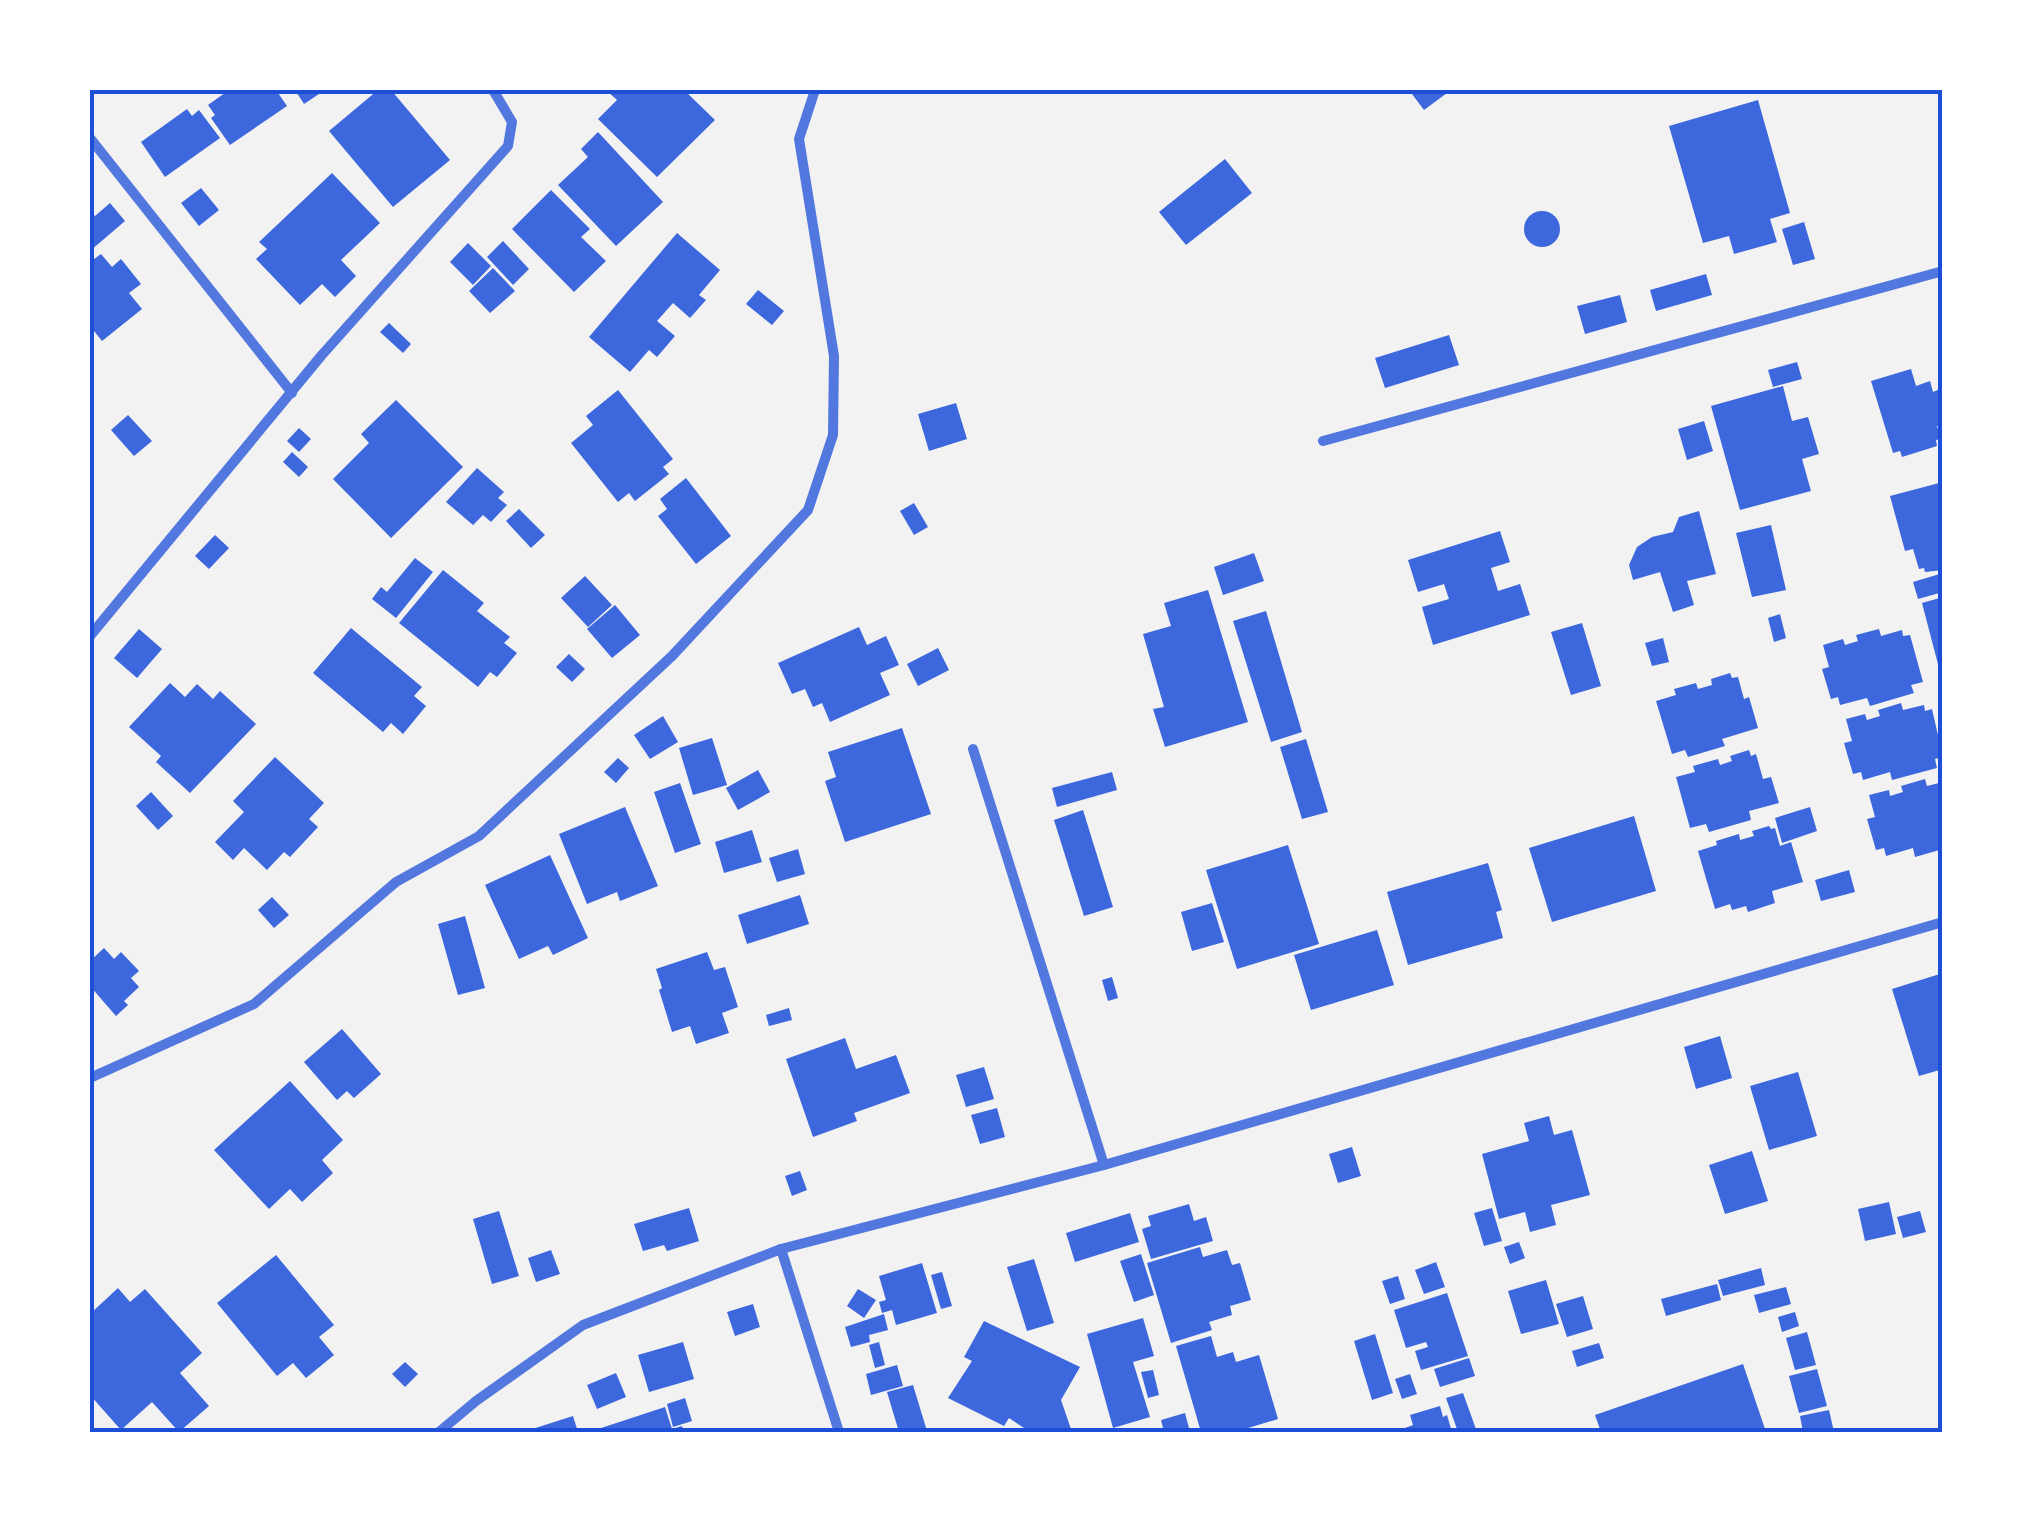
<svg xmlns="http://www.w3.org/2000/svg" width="2033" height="1522" viewBox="0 0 2033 1522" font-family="'Golos Text',sans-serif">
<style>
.building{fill:#3d67dc}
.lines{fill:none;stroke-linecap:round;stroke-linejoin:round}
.minor{stroke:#5277de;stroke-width:10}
.neatline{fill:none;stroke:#1d4ed8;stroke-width:4}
</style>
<rect width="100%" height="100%" fill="#f2f2f2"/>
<g class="building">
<path d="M229,90h47l11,16 -57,39 -19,-27 4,-3 -7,-10z"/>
<path d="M295,90h30l-21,14z"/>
<path d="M378,90h13l59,70 -57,47 -64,-76z"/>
<path d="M606,90h78l31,30 -58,57 -59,-58 19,-19z"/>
<path d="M1409,90h42l-27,20z"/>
<path d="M1758,100l32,113 -20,6 7,23 -43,12 -5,-18 -26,7 -34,-117z"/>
<path d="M187,109l5,7 7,-6 21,28 -55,39 -24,-35z"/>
<path d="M598,132l65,70 -47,44 -58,-61 30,-28 -7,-8z"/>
<path d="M1225,159l27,34 -66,52 -27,-33z"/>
<path d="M332,173l48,50 -39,37 15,16 -21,21 -13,-13 -22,21 -44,-46 11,-10 -8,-7z"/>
<path d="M201,188l18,22 -20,16 -18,-23z"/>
<path d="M551,190l39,39 -9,8 25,24 -32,31 -62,-63z"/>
<path d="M110,203l15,18 -35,30v-41l5,6z"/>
<circle cx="1542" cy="229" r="18"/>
<path d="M1804,222l11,37 -22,6 -11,-36z"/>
<path d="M677,233l43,37 -21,25 7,5 -16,18 -17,-15 -16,18 18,15 -18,21 -8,-7 -19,22 -41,-35z"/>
<path d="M503,241l26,28 -16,16 -26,-28z"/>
<path d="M468,243l23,23 -18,19 -23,-23z"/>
<path d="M101,254l11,13 9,-8 20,25 -12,9 13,16 -40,32 -12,-15v-64z"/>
<path d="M493,268l22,23 -25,22 -21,-22z"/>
<path d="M1706,274l6,21 -56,16 -6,-21z"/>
<path d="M758,290l26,21 -12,14 -26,-21z"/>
<path d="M1620,295l7,27 -42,12 -8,-28z"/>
<path d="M389,323l22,21 -8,9 -23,-21z"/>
<path d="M1449,335l10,30 -74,23 -10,-30z"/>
<path d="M1797,362l5,17 -29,8 -5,-17z"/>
<path d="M1911,369l5,17 14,-5 3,11 7,-3 3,35 -6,2 4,13 -5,1 1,6 -35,11 -2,-6 -7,2 -22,-72z"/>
<path d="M1783,386l9,35 16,-4 11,37 -17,5 9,32 -71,19 -29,-104z"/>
<path d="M618,390l55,69 -10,8 6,7 -34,27 -6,-8 -11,9 -47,-59 22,-18 -7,-9z"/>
<path d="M396,400l67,67 -72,71 -58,-59 36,-36 -8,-9z"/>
<path d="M956,403l11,36 -38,12 -11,-37z"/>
<path d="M128,415l24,26 -18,15 -23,-26z"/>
<path d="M1704,421l9,30 -26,9 -9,-31z"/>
<path d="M299,428l12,11 -12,13 -12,-11z"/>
<path d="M292,452l16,15 -9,10 -16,-15z"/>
<path d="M477,468l27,24 -6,6 9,7 -16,17 -8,-7 -10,10 -27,-23z"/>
<path d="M686,478l45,58 -35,28 -38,-48 9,-7 -7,-10z"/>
<path d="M1943,482v88l-18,2 -1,-4 -5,1 -6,-20 -8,2 -15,-55z"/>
<path d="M914,503l14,24 -14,8 -14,-24z"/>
<path d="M519,509l26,26 -14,13 -25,-27z"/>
<path d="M1699,511l17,63 -29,7 7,24 -21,7 -13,-40 -27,8 -4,-15 8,-18 15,-10 21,-5 6,-15z"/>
<path d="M1771,525l15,65 -34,7 -16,-64z"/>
<path d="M1500,531l10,31 -19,6 7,23 22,-7 10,31 -97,30 -11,-38 27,-8 -5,-15 -26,8 -10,-32z"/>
<path d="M215,535l14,13 -20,21 -14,-13z"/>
<path d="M1254,553l10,28 -41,14 -9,-28z"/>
<path d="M415,558l18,14 -37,46 -24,-19 9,-12 6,5z"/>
<path d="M443,570l41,33 -7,8 33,26 -6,6 13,10 -20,24 -7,-5 -12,15 -79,-64z"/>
<path d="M1943,573v19l-25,7 -5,-17z"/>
<path d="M585,576l27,29 -24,22 -27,-29z"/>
<path d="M1208,590l40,132 -83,25 -12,-38 11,-2 -21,-73 28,-8 -7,-23z"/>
<path d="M1943,597v69l-4,2 -17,-65z"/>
<path d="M615,605l25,30 -28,23 -25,-29z"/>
<path d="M1266,611l36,121 -31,10 -38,-121z"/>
<path d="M1780,614l6,24 -12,4 -6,-24z"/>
<path d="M1582,623l19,63 -30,9 -20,-63z"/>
<path d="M859,627l8,18 19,-9 13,29 -19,8 10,22 -60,27 -8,-19 -9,4 -8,-18 -13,5 -14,-31z"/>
<path d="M351,628l71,59 -8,9 12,10 -23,28 -12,-11 -8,9 -70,-59z"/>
<path d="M139,629l23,20 -25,29 -23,-20z"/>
<path d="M1879,629l2,7 21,-6 1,6 7,-1 13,47 -12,3 3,8 -44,13 -3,-8 -27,7 -2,-8 -7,2 -9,-30 7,-2 -6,-22 20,-6 2,6 13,-4 -2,-6z"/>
<path d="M1663,638l6,24 -17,4 -7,-23z"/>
<path d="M938,648l11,22 -31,16 -11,-22z"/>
<path d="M569,654l16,15 -13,13 -16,-15z"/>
<path d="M1730,673l2,5 6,-1 6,22 5,-2 9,31 -36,11 3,7 -37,11 -3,-7 -13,4 -16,-53 20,-6 -2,-6 22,-6 2,6 14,-4 -1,-6z"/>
<path d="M170,683l15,14 12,-13 16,15 7,-8 36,33 -66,69 -34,-31 5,-6 -32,-29z"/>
<path d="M1901,703l2,7 21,-5 1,6 7,-2 11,48 -8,2 2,9 -45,12 -2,-8 -27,8 -2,-8 -8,2 -9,-31 8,-2 -6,-22 19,-5 2,6 13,-4 -2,-6z"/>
<path d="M663,716l15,26 -28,17 -16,-24z"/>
<path d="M902,728l29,86 -86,28 -20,-61 11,-4 -8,-25z"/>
<path d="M712,738l15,47 -34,10 -14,-47z"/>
<path d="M1306,739l22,73 -26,7 -22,-72z"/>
<path d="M1749,750l2,6 5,-2 7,25 8,-2 8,26 -30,8 2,9 -42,12 -3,-8 -16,4 -14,-51 19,-5 -2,-6 25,-7 2,6 12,-4 -2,-5z"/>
<path d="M275,757l49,46 -15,16 9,8 -28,30 -6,-5 -17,18 -23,-22 -11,12 -18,-18 29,-30 -11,-11z"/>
<path d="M618,758l11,10 -13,15 -12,-11z"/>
<path d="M758,770l12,22 -32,18 -12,-22z"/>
<path d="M1112,772l5,18 -60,17 -5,-19z"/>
<path d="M1925,779l2,7 16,-4v67l-28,8 -2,-9 -27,8 -2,-8 -8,2 -9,-31 8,-2 -6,-22 20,-5 1,6 13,-4 -2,-6z"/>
<path d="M680,783l21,61 -26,9 -21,-61z"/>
<path d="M151,792l22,24 -15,14 -22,-24z"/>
<path d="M625,807l33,79 -38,15 -3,-9 -30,12 -28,-70z"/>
<path d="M1810,807l7,24 -35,12 -7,-25z"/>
<path d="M1083,810l30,97 -29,9 -30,-96z"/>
<path d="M1634,816l22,75 -104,31 -23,-74z"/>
<path d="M1769,826l2,3 4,-1 5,18 11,-4 12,40 -31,9 3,12 -27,9 -2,-6 -14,4 -2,-6 -15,5 -17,-58 19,-6 -1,-4 23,-7 1,6 14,-4 -2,-5z"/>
<path d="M752,830l10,32 -38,11 -9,-31z"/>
<path d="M1288,845l31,99 -82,25 -31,-99z"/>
<path d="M798,849l7,25 -28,8 -8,-24z"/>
<path d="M550,855l38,83 -35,17 -5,-9 -29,13 -34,-74z"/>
<path d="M1488,863l14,47 -6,2 7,26 -95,27 -21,-73z"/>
<path d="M1849,870l6,22 -34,9 -6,-21z"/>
<path d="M800,895l9,29 -62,20 -9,-29z"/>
<path d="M272,897l17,18 -15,13 -16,-18z"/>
<path d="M1212,903l12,39 -32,9 -11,-39z"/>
<path d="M465,916l20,72 -27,7 -20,-71z"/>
<path d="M1377,930l17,55 -83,25 -17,-55z"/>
<path d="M104,948l10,11 7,-7 18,19 -8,7 8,9 -15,14 4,4 -12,11 -26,-30v-25z"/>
<path d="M707,952l7,18 11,-3 13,40 -16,6 7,20 -33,11 -6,-18 -18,6 -13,-42 3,-2 -6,-19z"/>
<path d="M1943,973v96l-24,7 -27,-87z"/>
<path d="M1112,977l6,21 -10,3 -6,-21z"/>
<path d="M789,1008l3,12 -23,6 -3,-11z"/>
<path d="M342,1029l39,45 -27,24 -7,-7 -10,9 -33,-38z"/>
<path d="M1720,1036l12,42 -36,11 -12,-42z"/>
<path d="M845,1038l11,31 40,-14 14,38 -56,20 3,8 -44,16 -27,-78z"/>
<path d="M984,1067l10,32 -28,8 -10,-32z"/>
<path d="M1798,1072l19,64 -48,14 -19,-64z"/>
<path d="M290,1081l53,59 -21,20 11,13 -31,29 -12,-13 -21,20 -55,-59z"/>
<path d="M997,1108l8,29 -25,7 -9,-29z"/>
<path d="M1549,1116l5,19 18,-5 18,65 -39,10 5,20 -26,7 -5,-20 -26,7 -17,-65 47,-13 -5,-18z"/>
<path d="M1352,1147l9,29 -23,7 -9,-29z"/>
<path d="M1752,1151l16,50 -43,13 -16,-49z"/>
<path d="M800,1171l7,19 -15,6 -7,-20z"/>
<path d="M1889,1202l7,32 -31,7 -7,-32z"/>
<path d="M1189,1204l5,17 12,-4 7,24 -62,18 -9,-30 9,-3 -3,-10z"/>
<path d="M689,1208l10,33 -32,10 -3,-6 -21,6 -9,-27z"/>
<path d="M1492,1208l10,33 -18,5 -10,-33z"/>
<path d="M499,1211l20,65 -27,8 -19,-65z"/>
<path d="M1920,1211l6,21 -23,6 -6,-21z"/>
<path d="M1130,1213l9,29 -64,20 -9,-29z"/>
<path d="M1519,1242l6,16 -15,6 -6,-17z"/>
<path d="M1200,1247l3,10 24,-7 5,15 8,-2 11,37 -21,6 2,9 -23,7 3,8 -41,13 -24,-80z"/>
<path d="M551,1250l9,24 -24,8 -8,-24z"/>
<path d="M1141,1254l13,41 -20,7 -14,-41z"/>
<path d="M276,1255l58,70 -15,12 15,18 -28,23 -13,-15 -16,13 -60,-73z"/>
<path d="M1034,1259l20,64 -27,8 -20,-64z"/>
<path d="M1436,1262l9,25 -21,7 -9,-24z"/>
<path d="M922,1263l15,50 -41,12 -4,-15 -10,3 -3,-11 7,-2 -7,-24z"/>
<path d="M1761,1268l4,17 -42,11 -5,-16z"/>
<path d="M942,1272l10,34 -11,3 -10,-34z"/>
<path d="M1398,1276l7,23 -15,5 -8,-23z"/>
<path d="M1546,1280l13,44 -38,10 -13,-43z"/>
<path d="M1717,1284l4,16 -55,16 -5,-17z"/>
<path d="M1786,1287l5,17 -32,9 -5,-18z"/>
<path d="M118,1288l12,14 15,-13 57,64 -22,20 29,33 -30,26 -27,-30 -31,28 -31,-35v-81z"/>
<path d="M858,1289l18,11 -12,18 -17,-12z"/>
<path d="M1447,1293l21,63 -47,14 -6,-19 13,-4 -2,-5 -20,6 -12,-38z"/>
<path d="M1583,1296l10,33 -26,8 -11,-33z"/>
<path d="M753,1304l7,23 -25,9 -8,-24z"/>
<path d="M1795,1312l4,14 -17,6 -4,-15z"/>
<path d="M884,1314l4,16 -19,5 1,7 -19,5 -6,-20z"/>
<path d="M1143,1318l11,38 -21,6 17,55 -37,11 -26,-94z"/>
<path d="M984,1321l96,46 -19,33 11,32h-42l-21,-14 -5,8 -56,-28 24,-37 -8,-4z"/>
<path d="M1807,1332l9,33 -21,5 -9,-32z"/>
<path d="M1375,1334l18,59 -21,7 -18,-59z"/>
<path d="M1211,1336l6,21 16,-5 3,10 23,-7 19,64 -43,13h-34l-25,-86z"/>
<path d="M683,1342l11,37 -45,13 -11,-37z"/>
<path d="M879,1342l6,23 -10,3 -6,-23z"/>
<path d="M1599,1343l5,15 -27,9 -5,-16z"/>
<path d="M1469,1358l6,18 -35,11 -6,-18z"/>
<path d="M405,1362l13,12 -13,13 -13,-13z"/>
<path d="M1743,1364l23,68h-165l-6,-17z"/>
<path d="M897,1365l6,21 -32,9 -5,-21z"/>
<path d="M1817,1369l10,37 -28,7 -10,-37z"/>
<path d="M1153,1370l6,25 -11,3 -7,-26z"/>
<path d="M616,1373l10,24 -29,12 -10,-24z"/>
<path d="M1410,1374l7,20 -15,5 -7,-20z"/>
<path d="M913,1385l14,46 -28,1 -12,-40z"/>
<path d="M1463,1393l14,39h-19l-12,-34z"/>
<path d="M685,1398l7,23 -19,6 -6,-23z"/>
<path d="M1440,1406l3,11 4,-2 5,17h-58l19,-7 -3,-10z"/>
<path d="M665,1407l7,22 10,-3 2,6h-95z"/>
<path d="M1829,1410l5,22h-31l-3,-16z"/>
<path d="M1185,1413l5,19h-26l-3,-12z"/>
<path d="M573,1416l5,16h-52v-1z"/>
</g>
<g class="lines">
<g class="minor">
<path d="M90,138l202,255"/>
<path d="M1323,441l620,-170"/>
<path d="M90,636l231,-280 187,-210 4,-24 -19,-32"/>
<path d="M973,749l131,416"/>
<path d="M90,1078l164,-74 142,-122 83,-46 193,-180 136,-146 25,-75 1,-79 -35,-217 16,-49"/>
<path d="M781,1249l58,183"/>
<path d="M439,1432l37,-31 107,-76 198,-76 323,-84 839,-243"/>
</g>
</g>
<rect width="2033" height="1522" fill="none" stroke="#ffffff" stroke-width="185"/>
<rect x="92" y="92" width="1848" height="1338" class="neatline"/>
</svg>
